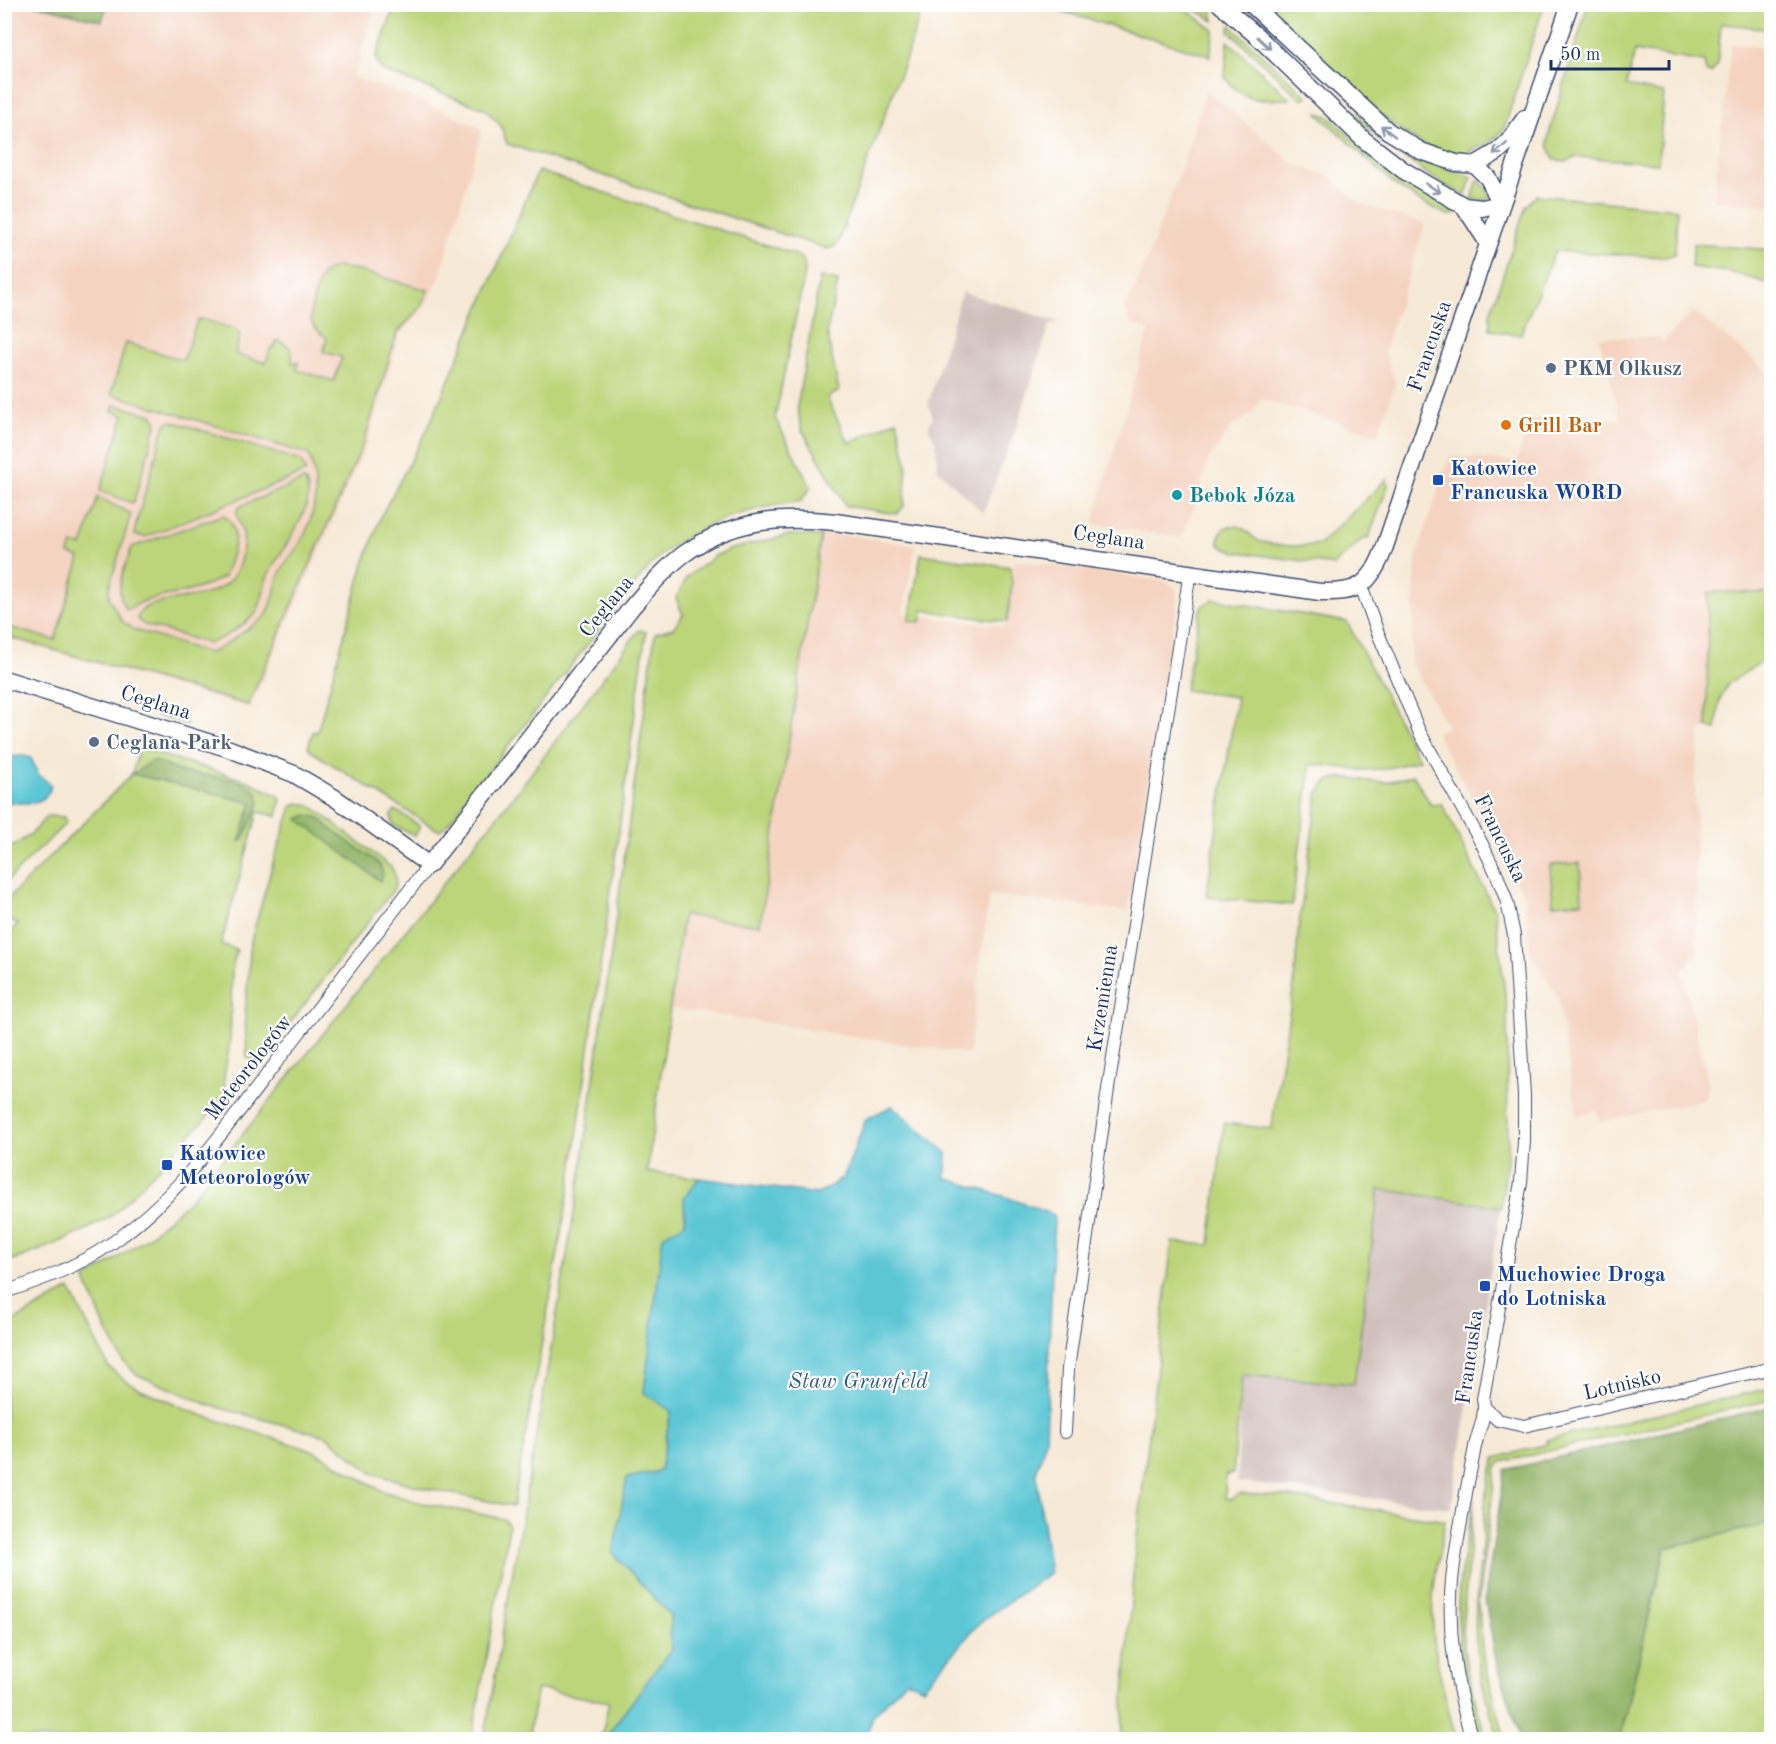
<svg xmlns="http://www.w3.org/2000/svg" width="1776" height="1744" viewBox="0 0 1776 1744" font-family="'Old Standard TT',serif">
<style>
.built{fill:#f4d3c0}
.industrial{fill:#d0c0bc}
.green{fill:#bcd57a;stroke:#6c826c;stroke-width:1.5}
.forest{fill:#95b66a;stroke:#587264;stroke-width:1.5}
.water{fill:#5bc6d5;stroke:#3b7a9a;stroke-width:1.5}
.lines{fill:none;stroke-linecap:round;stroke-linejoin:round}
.minor-casing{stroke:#3c4b70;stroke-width:14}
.tertiary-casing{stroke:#3c4b70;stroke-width:19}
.minor{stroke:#fff;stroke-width:12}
.tertiary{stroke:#fff;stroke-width:16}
.oneway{stroke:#8d97ae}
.service-dot{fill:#5c6f8a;stroke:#fff;stroke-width:2}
.food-dot{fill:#e8710a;stroke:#fff;stroke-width:2}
.transit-dot{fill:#1a4fb4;stroke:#fff;stroke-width:2}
.culture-dot{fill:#0f9aa8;stroke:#fff;stroke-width:2}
.labels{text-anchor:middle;stroke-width:4.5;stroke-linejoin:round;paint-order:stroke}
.street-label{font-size:21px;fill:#1b2f5e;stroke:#fff}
.service-label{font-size:21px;font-weight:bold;fill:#4e5e75;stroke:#fff;text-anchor:start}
.food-label{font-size:21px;font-weight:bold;fill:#c56008;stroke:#fff;text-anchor:start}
.transit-label{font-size:21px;font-weight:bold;fill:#164399;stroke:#fff;text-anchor:start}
.culture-label{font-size:21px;font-weight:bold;fill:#0d838f;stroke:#fff;text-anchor:start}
.water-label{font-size:22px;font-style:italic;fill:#2e5c82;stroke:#fff}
</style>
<rect width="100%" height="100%" fill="#fff"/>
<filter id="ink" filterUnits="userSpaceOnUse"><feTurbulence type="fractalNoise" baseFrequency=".0167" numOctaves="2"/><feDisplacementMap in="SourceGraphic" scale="12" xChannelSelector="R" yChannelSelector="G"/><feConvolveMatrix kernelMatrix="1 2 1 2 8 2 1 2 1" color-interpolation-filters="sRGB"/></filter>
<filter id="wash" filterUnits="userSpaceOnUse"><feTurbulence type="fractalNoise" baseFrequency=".008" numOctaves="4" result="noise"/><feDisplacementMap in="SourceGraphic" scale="24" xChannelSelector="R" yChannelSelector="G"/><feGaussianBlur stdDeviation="1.35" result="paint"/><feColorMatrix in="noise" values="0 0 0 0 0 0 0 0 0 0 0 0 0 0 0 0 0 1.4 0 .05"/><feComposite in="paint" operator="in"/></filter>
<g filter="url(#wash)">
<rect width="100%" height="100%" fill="#f6e9d5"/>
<g class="built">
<path d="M4,5h31l67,16 5,-16h268l-22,73 61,20 68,31 -42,147 -16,33 -24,25 -33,110 -117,264 -245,-70z"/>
<path d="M1731,44l40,3v159l-58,-5z"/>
<path d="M1206,90l89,75 36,12 27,26 67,21 -41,128 12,30 -18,52 -118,-35 -8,15 -19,11 -24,34 -17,54 -11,25 -88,-15 56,-193 -18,-6 -7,-18 12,-18 43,-113z"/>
<path d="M1693,311l78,63v219h-63l-1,134 -7,5 -5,50 2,171 -7,7 -1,5 -8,3 28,117 -5,15 -105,22 -2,-12 -20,6 -19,-119 -27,-43 -7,-57 -26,-54 -62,-110 12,-6 -37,-63 5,-107 34,-101 67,6 12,-43h91l-21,-82h62l1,5z"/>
<path d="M822,531l93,15 -12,68 102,12 10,-66 154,22 8,9 -1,22 -48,298 -139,-16 -20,159 -299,-46 13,-93 77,9z"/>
</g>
<g class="industrial">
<path d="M962,292l97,30 -10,4 -31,97 -35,90 -45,-43 -2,-28 -8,-15 5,-10 -5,-13z"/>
<path d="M1379,1189l122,18 -50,301 -214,-26 5,-107 112,9z"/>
</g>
<g class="green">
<path d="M395,5v-1l528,1 -16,50 -70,190 -9,4 -321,-105 -6,-18 -16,-17 -100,-37 -7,-7 -2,-8z"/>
<path d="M1041,5h139l34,25 -4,26z"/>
<path d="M1188,5h19l5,4 2,12z"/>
<path d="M1234,5h6l101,96 44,38 19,12 28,12 40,14 -7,19c-90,-47 -156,-125 -231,-191z"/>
<path d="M1262,5h282l-40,124c-9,11 -20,18 -34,21l1,5c-51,5 -100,-50 -134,-81 -25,-23 -50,-46 -75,-69z"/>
<path d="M1588,5h183v25l-50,-7 -4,43 -6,7 -5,-1 -2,-10 -69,-11 -9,35 38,7 -6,70 -81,-6 -10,4 -13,-1 -6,-15 1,-11z"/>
<path d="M1230,25l77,71 -2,2h-5l-71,-67z"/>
<path d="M1228,41l62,58c-30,1 -46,5 -65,-22z"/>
<path d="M1317,113l11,3 41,38 33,25 54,34 -3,2h-5l-27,-13 -26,-17z"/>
<path d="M538,171l256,83 10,7 1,11 -30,146 36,69 -10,14c-54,8 -97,19 -140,54 -10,9 -19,21 -28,31l-187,240 -6,4 -4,-1 -124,-77 -4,-5 5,-16 4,2 46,-166 18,-51 47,-88z"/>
<path d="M1478,180l6,5 6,13 -5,2 -13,-1z"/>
<path d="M1537,195l140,14 -2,45 -10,3 -110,-6 -34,83 -17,-1 -14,-4v-15l36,-108z"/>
<path d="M1694,244l77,6v34l-42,-12 -38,-5z"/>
<path d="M337,267l19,3 72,20 -8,18 -23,25 -33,109 -116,263 -243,-69v-10l50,14 25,-82 -11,-4 3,-10 10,2 16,-49 33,17 -22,74v10l13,23 13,9 73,23 9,-3 48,-33c10,-14 9,-33 17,-48 5,-9 13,-17 18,-26 16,-26 21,-61 8,-89l-197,-60 15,-51 57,17 13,-36 2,-4 4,-1 34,11 4,4 -5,20 31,9 5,-16 3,1 3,-8c12,5 17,9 15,23l6,-1 -1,8 37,11 8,-24 -19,-5 4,-14c-6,-4 -14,-10 -16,-18 -2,-7 6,-36 10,-43 3,-6 10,-8 16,-10z"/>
<path d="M820,277l18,4 -11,51 12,59 -12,7 22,45 48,-23 10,44 -3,42 -7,8 -51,-8 -44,-76 -5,-23z"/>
<path d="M114,405l38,10 5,7 -23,79 -2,2 -32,-12 24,-76 -12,-4z"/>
<path d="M171,421l130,40 5,11 -161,65 -10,-2v-7l30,-104z"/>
<path d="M1387,479l1,7 -20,53 -4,-1 -30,27 -97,-13 -11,-3 -7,-5v-8l5,-8c25,-8 22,10 38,14 18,4 40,5 58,2z"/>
<path d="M304,480c18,21 -27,75 -36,95 -5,11 -5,25 -11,36 -6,10 -38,31 -50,32l-64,-19 -6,-5c6,-31 85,-5 102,-54 3,-10 6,-22 4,-32 -2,-8 -7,-15 -6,-23l4,-4z"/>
<path d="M223,515c22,14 7,43 1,62 -10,5 -21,10 -32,13 -24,7 -43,5 -65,20 -15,-20 -2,-41 5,-63z"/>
<path d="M789,535l32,1 -61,389 -77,-10 -36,257 52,6 -15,20 1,25 -22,14 -19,155 27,19 -11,60 -33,7 -14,75 57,62 1,35 -67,89h-3l8,-37 -72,-13 -9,50 -44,1 97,-567 74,-540 18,-5 10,-13 -7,-17 11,-21 28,-21 16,-7z"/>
<path d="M921,554l89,13 2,17 -5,38 -84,-12 -2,12 -12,-1z"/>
<path d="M1708,592l63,1v62l-43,29 -8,15 -4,31 -9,-3z"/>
<path d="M1213,599l134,23 72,138 -33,9 -25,1 -50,-6 -19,141 -86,-8 31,-200 -52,-7 16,-83z"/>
<path d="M639,630l7,2 -74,541 -59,333 -89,-18 -52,-15 -46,-37 -117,-31 -73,-31 -14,-14 -18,-35 -19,-45 63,-43 42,-37 330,-412z"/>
<path d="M152,707l31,9 4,9 -30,-9z"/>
<path d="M139,748l109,33 31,15 2,3 -4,17 -19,-4 -37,132 16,6 -5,18 -2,73 -6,36 2,28 -15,8 -97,101c-33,21 -72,36 -109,49l-1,-325 14,-14 -13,-6v-16l127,-128z"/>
<path d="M1413,775l18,30 11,-1 53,107 12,99 1,143 -7,54 -122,-18 -25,195 -112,-9 -9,99 -7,1 -1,23 6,1 8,-5 45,2 161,25c-4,25 -10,51 -12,77 -4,47 12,96 23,141h-335l13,-178 38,-319 38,3 14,-122 47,6 23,-145 5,-60 19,-130c14,-29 41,-10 67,-12 9,-1 19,-4 28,-7z"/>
<path d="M297,803l13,2 81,62c5,7 6,13 3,22l-135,174 -12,-6 -2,-42 6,-74 24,-85 17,-49z"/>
<path d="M395,810l24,15v3l-4,8 -22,-11 -2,-9z"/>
<path d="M47,816l17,1 2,6 -61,60v-31l27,-19z"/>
<path d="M1580,863l2,39 -29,2 -3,-39z"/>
<path d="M70,1289l38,77 15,13 15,9 63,27 113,36 68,40 36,11 86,17 5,7 -37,213h-467v-413z"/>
<path d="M1771,1388v12l-269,62 -6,5 -18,136 5,53 22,83h-6l-10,-31 2,-1 -2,-6h-2c-14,-48 -14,-86 -7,-136h2l1,-5 -2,-1 5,-66 9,-35 52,-14 -1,-4z"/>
<path d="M1474,1498l-12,132 5,41 19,69 -6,-1c-12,-42 -23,-86 -22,-131 1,-37 10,-74 16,-110z"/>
<path d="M1771,1523v216l-151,1 45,-192z"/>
</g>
<g class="forest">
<path d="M35,5l72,-1v1l-5,16z"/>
<path d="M153,761c10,1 17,7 26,10 18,6 84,3 80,33l-16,36 -4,2 13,-39 -120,-29c9,-3 12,-10 21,-13z"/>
<path d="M308,815l11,3 13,12 44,31 4,4 3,10 -3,6 -82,-62z"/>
<path d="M1771,1407v116l-106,25 -45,191h-99l-26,-83 -10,-58 20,-128z"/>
</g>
<g class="water">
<path d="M23,756l8,2 7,16 13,11c-4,23 -30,18 -46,17v-45z"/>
<path d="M892,1106l55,47 -1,25 63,20 45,17 -8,225 -10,33 14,100 -71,50 -56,65 -16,-8 -35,37 -6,22h-262l67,-89 -1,-35 -57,-62 14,-75 33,-7 11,-60 -27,-18 19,-157 22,-13 -1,-25 15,-20 119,16 25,-16 23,-59z"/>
</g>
</g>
<g filter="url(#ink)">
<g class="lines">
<defs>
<g id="minor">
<path d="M1361,586l17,47 41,98 63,113 15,31 10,27 7,33 10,160v46l-3,41 -38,217c4,16 -5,32 -8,48 -8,39 -15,78 -21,117 -9,61 1,118 18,176"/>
<path d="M4,1292c38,-12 75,-26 108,-49 69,-48 118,-121 170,-188 49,-63 98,-126 147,-190"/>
<path d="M1486,1409l12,11 26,6 248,-58"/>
<path d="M1065,1432l3,-63 40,-280 82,-517"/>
</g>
<g id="tertiary">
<path d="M1220,4l38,33 105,102 40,31 61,36 18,2 19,-4"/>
<path d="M1251,4l137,127 33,20 35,12 19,2 22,-13 11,-10 17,-24"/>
<path d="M1475,165l13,13 13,26"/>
<path d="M1464,206l24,37"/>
<path d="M4,679l223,69 67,26 41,24 94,67 203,-258c16,-18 32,-38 52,-53 47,-34 95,-38 151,-32l485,70c36,1 49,-5 63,-40l187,-548"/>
</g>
</defs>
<use href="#minor" class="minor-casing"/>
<use href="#tertiary" class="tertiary-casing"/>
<use href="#minor" class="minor"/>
<use href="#tertiary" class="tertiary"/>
</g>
<defs><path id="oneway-shaft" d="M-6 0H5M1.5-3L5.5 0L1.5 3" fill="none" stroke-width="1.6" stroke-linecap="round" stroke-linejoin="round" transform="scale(1.5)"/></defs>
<g class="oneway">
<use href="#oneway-shaft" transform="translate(1264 43) rotate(43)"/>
<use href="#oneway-shaft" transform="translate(1388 131) rotate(-142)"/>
<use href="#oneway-shaft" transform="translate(1500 149) rotate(140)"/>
<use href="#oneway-shaft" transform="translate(1433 188) rotate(31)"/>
</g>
</g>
<g class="service-dot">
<circle cx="1551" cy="368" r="6"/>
<circle cx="94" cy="742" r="6"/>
</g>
<circle class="food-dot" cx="1506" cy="425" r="6"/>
<g class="transit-dot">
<rect x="1432" y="474" width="12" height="12" rx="3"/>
<rect x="161" y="1159" width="12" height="12" rx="3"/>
<rect x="1479" y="1280" width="12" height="12" rx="3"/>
</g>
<circle class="culture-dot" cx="1177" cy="495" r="6"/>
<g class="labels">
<g class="street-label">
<text transform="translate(1429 346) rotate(-71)" y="7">Francuska</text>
<text transform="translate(1109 537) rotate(8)" y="7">Ceglana</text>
<text transform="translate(606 606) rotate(-51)" y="7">Ceglana</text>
<text transform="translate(156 702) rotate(17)" y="7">Ceglana</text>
<text transform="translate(1501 838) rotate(64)" y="7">Francuska</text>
<text transform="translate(1102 998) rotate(-81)" y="7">Krzemienna</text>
<text transform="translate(248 1067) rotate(-52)" y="7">Meteorologów</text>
<text transform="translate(1469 1357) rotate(-82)" y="7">Francuska</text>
<text transform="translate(1622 1384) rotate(-13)" y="7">Lotnisko</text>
</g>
<g class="service-label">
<text x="1563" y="375">PKM Olkusz</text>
<text x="106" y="749">Ceglana Park</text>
</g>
<g class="food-label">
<text x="1518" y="432">Grill Bar</text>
</g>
<g class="transit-label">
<text x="1450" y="475">Katowice<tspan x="1450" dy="24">Francuska WORD</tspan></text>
<text x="179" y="1160">Katowice<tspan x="179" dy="24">Meteorologów</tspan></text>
<text x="1497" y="1281">Muchowiec Droga<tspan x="1497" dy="24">do Lotniska</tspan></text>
</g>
<g class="culture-label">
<text x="1189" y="502">Bebok Józa</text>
</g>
<g class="water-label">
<text x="858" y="1388">Staw Grunfeld</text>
</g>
</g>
<rect width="1776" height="1744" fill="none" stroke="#fff" stroke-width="24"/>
<path d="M1551 60v9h118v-9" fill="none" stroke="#1b2f5e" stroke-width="3"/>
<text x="1560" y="60" font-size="18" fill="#1b2f5e" stroke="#ffffff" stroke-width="4.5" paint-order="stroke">50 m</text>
</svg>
